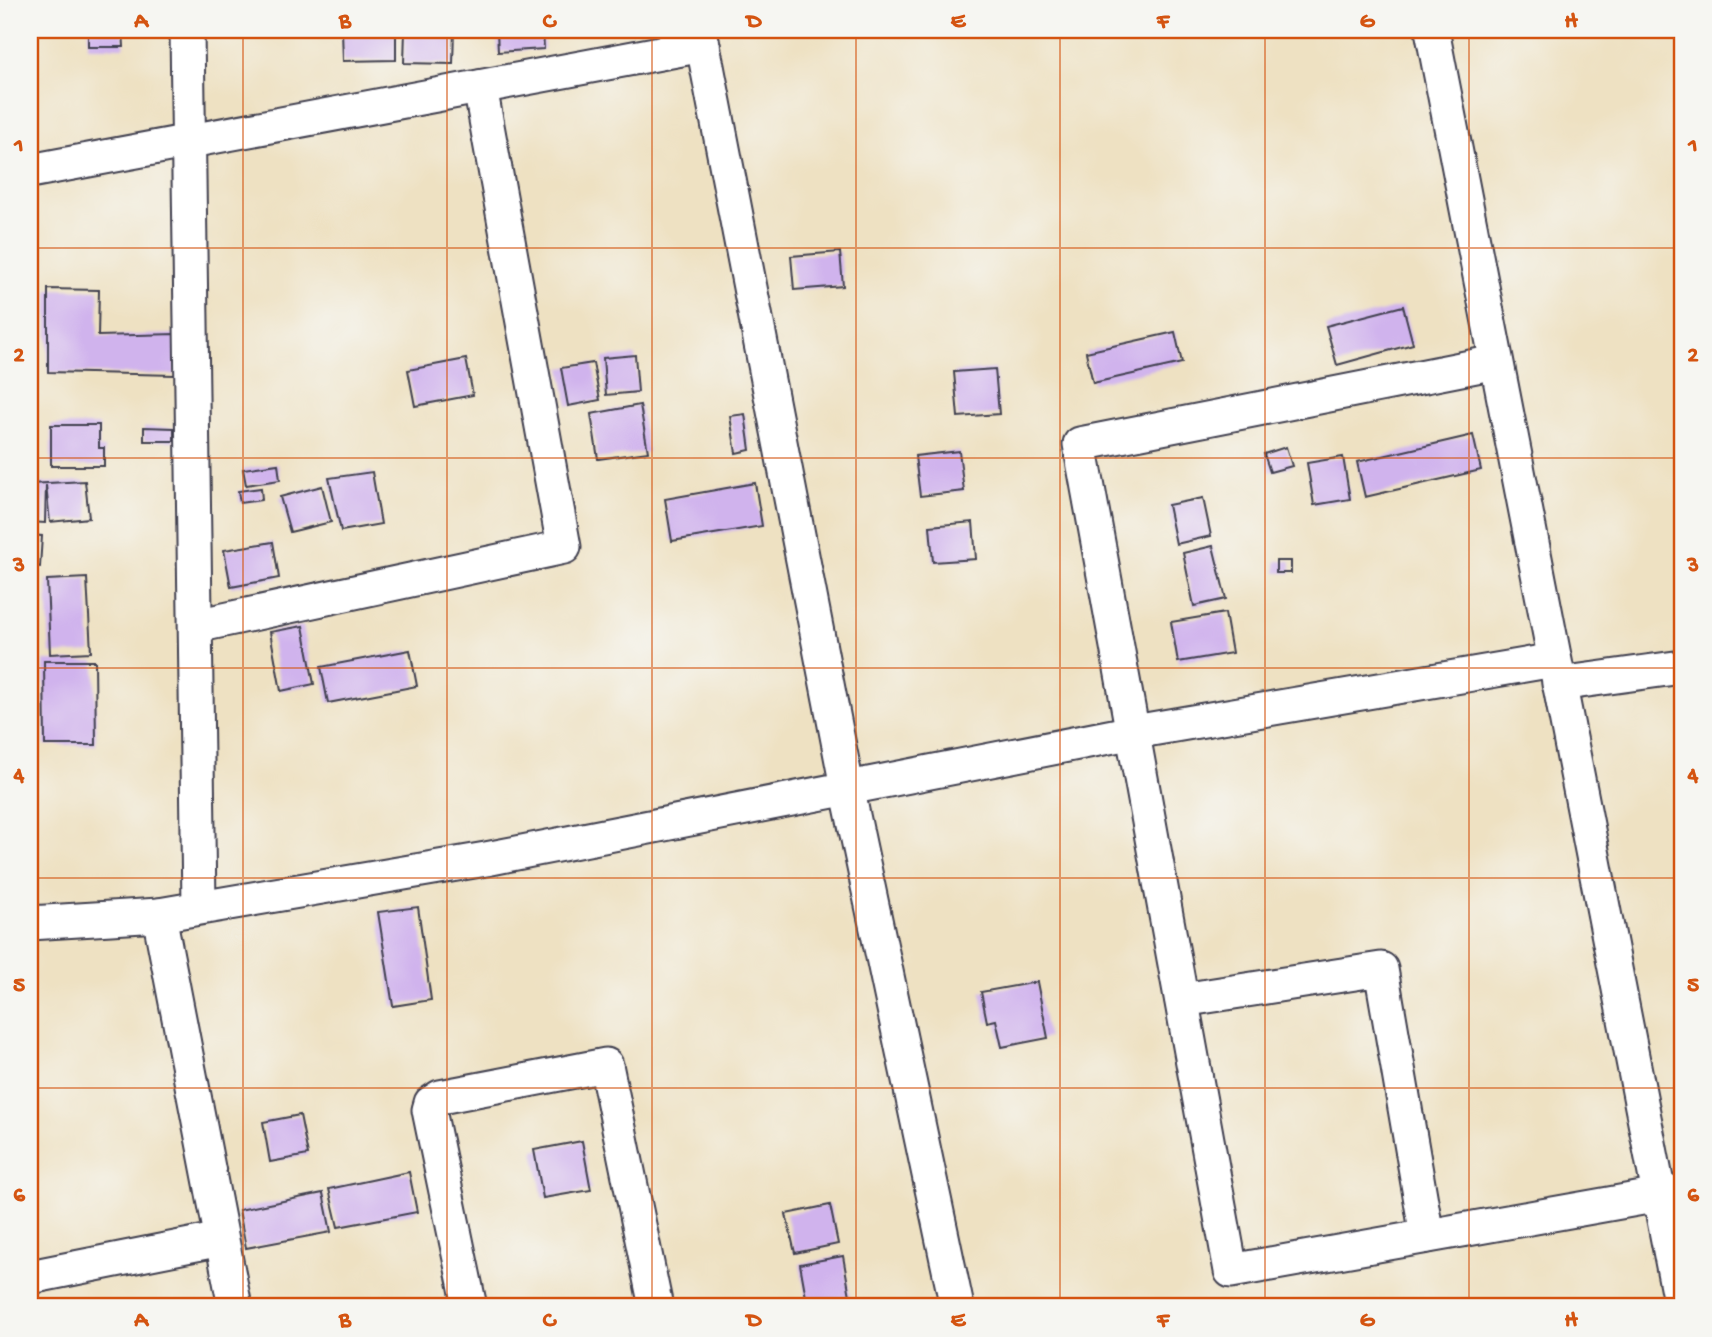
<svg xmlns="http://www.w3.org/2000/svg" width="1712" height="1337" viewBox="0 0 1712 1337" font-family="'Gochi Hand',sans-serif">
<style>
.building{fill:#d0b3ed}
.lines{fill:none;stroke-linecap:round;stroke-linejoin:round}
.minor-casing{stroke:#413f4f;stroke-width:37}
.minor{stroke:#fff;stroke-width:33}
.grid{fill:none;stroke:#d45411;stroke-width:2;stroke-opacity:0.55}
.neatline{fill:none;stroke:#d45411;stroke-width:2.5}
.grid-label{font-size:23px;text-anchor:middle;font-weight:bold;fill:#d45411}
</style>
<rect width="100%" height="100%" fill="#f6f6f2"/>
<filter id="ink" filterUnits="userSpaceOnUse"><feTurbulence type="fractalNoise" baseFrequency=".0143" numOctaves="2"/><feDisplacementMap in="SourceGraphic" scale="14" xChannelSelector="R" yChannelSelector="G"/><feConvolveMatrix kernelMatrix="1 2 1 2 8 2 1 2 1" color-interpolation-filters="sRGB"/></filter>
<filter id="wash" filterUnits="userSpaceOnUse"><feTurbulence type="fractalNoise" baseFrequency=".00686" numOctaves="4" result="noise"/><feDisplacementMap in="SourceGraphic" scale="28" xChannelSelector="R" yChannelSelector="G"/><feGaussianBlur stdDeviation="1.57" result="paint"/><feColorMatrix in="noise" values="0 0 0 0 0 0 0 0 0 0 0 0 0 0 0 0 0 1.4 0 .05"/><feComposite in="paint" operator="in"/></filter>
<g filter="url(#wash)">
<rect width="100%" height="100%" fill="#eee1c2"/>
<g id="blocks">
<g class="building">
<path d="M88,30h35l1,17h-36z"/>
<path d="M342,30h54v30l-53,1z"/>
<path d="M405,30h49l-1,34 -49,-1z"/>
<path d="M497,30h46l1,19 -46,3z"/>
<path d="M840,252l3,34 -49,4 -3,-34z"/>
<path d="M48,289l51,1 -1,46 78,-2 -1,41 -127,-3z"/>
<path d="M1403,306l10,38 -76,21 -11,-39z"/>
<path d="M1175,332l7,31 -89,20 -7,-31z"/>
<path d="M635,355l3,37 -32,3 -3,-37z"/>
<path d="M466,359l7,36 -58,11 -7,-36z"/>
<path d="M593,363l7,37 -32,6 -7,-38z"/>
<path d="M995,369l4,45 -41,3 -4,-45z"/>
<path d="M640,405l8,47 -50,7 -7,-45z"/>
<path d="M745,414l5,36 -14,3 -6,-37z"/>
<path d="M51,425h48v23h5v18h-53z"/>
<path d="M144,427l30,1v13h-30z"/>
<path d="M1473,435l8,35 -116,27 -8,-35z"/>
<path d="M1286,447l6,19 -22,6 -6,-18z"/>
<path d="M959,451l5,40 -44,5 -5,-40z"/>
<path d="M1343,457l7,42 -36,6 -7,-42z"/>
<path d="M278,464l2,16 -34,5 -3,-16z"/>
<path d="M372,472l9,52 -40,7 -12,-53z"/>
<path d="M85,481l4,37 -39,4 -4,-37 -1,38 -15,-1v-38z"/>
<path d="M755,483l7,43 -90,15 -7,-42z"/>
<path d="M322,486l9,36 -41,10 -10,-35z"/>
<path d="M261,488l1,12 -22,3 -2,-12z"/>
<path d="M1203,498l8,38 -35,8 -8,-39z"/>
<path d="M973,522l3,37 -43,3 -3,-36z"/>
<path d="M30,535l12,1 -2,31 -10,-1z"/>
<path d="M273,542l6,36 -48,9 -7,-37z"/>
<path d="M1213,546l13,53 -32,7 -11,-53z"/>
<rect x="1276" y="561" width="15" height="12"/>
<path d="M87,578l4,74 -41,2 -3,-74z"/>
<path d="M1225,613l7,40 -54,9 -7,-40z"/>
<path d="M303,626l11,58 -33,7 -11,-59z"/>
<path d="M410,650l7,36 -89,17 -7,-36z"/>
<path d="M44,661h51l1,84h-51z"/>
<path d="M418,907l13,93 -38,6 -15,-94z"/>
<path d="M1037,982l11,56 -46,9 -6,-27 -9,2 -6,-30z"/>
<path d="M31,1097l6,28 -7,1v-28z"/>
<path d="M300,1115l8,40 -38,7 -7,-40z"/>
<path d="M582,1141l9,49 -48,8 -9,-48z"/>
<path d="M409,1172l8,40 -79,15 -9,-38z"/>
<path d="M323,1193l8,39 -85,16 -7,-38z"/>
<path d="M830,1205l8,39 -43,9 -9,-39z"/>
<path d="M843,1256l7,40 -43,7 -7,-39z"/>
</g>
</g>
</g>
<g filter="url(#ink)">
<use href="#blocks" fill-opacity="0" stroke="#413f4f" stroke-width="2"/>
<g class="lines">
<defs>
<g id="minor">
<path d="M187,30l12,876"/>
<path d="M700,30l147,757 110,520"/>
<path d="M1432,30l249,1277"/>
<path d="M30,171l673,-126"/>
<path d="M1496,362l-416,82 151,827 451,-80"/>
<path d="M196,626l368,-79 -84,-460"/>
<path d="M1559,684l123,-17"/>
<path d="M159,915l76,392"/>
<path d="M30,923l129,-8 327,-56 648,-127 420,-72"/>
<path d="M1182,1000l199,-31 46,267"/>
<path d="M30,1277l191,-38"/>
<path d="M470,1307l-41,-197 2,-7 9,-6 166,-32 50,242"/>
</g>
</defs>
<use href="#minor" class="minor-casing"/>
<use href="#minor" class="minor"/>
</g>
</g>
<path class="grid" d="M243,30v1277M447,30v1277M652,30v1277M856,30v1277M1060,30v1277M1265,30v1277M1469,30v1277M30,248h1652M30,458h1652M30,668h1652M30,878h1652M30,1088h1652"/>
<rect width="1712" height="1337" fill="none" stroke="#f6f6f2" stroke-width="77"/>
<rect x="38" y="38" width="1636" height="1260" class="neatline"/>
<g class="grid-label">
<text x="141" y="27">A</text>
<text x="345" y="27">B</text>
<text x="549" y="27">C</text>
<text x="754" y="27">D</text>
<text x="958" y="27">E</text>
<text x="1163" y="27">F</text>
<text x="1367" y="27">G</text>
<text x="1571" y="27">H</text>
<text x="19" y="151">1</text>
<text x="1693" y="151">1</text>
<text x="19" y="361">2</text>
<text x="1693" y="361">2</text>
<text x="19" y="571">3</text>
<text x="1693" y="571">3</text>
<text x="19" y="781">4</text>
<text x="1693" y="781">4</text>
<text x="19" y="991">5</text>
<text x="1693" y="991">5</text>
<text x="19" y="1201">6</text>
<text x="1693" y="1201">6</text>
<text x="141" y="1326">A</text>
<text x="345" y="1326">B</text>
<text x="549" y="1326">C</text>
<text x="754" y="1326">D</text>
<text x="958" y="1326">E</text>
<text x="1163" y="1326">F</text>
<text x="1367" y="1326">G</text>
<text x="1571" y="1326">H</text>
</g>
</svg>
